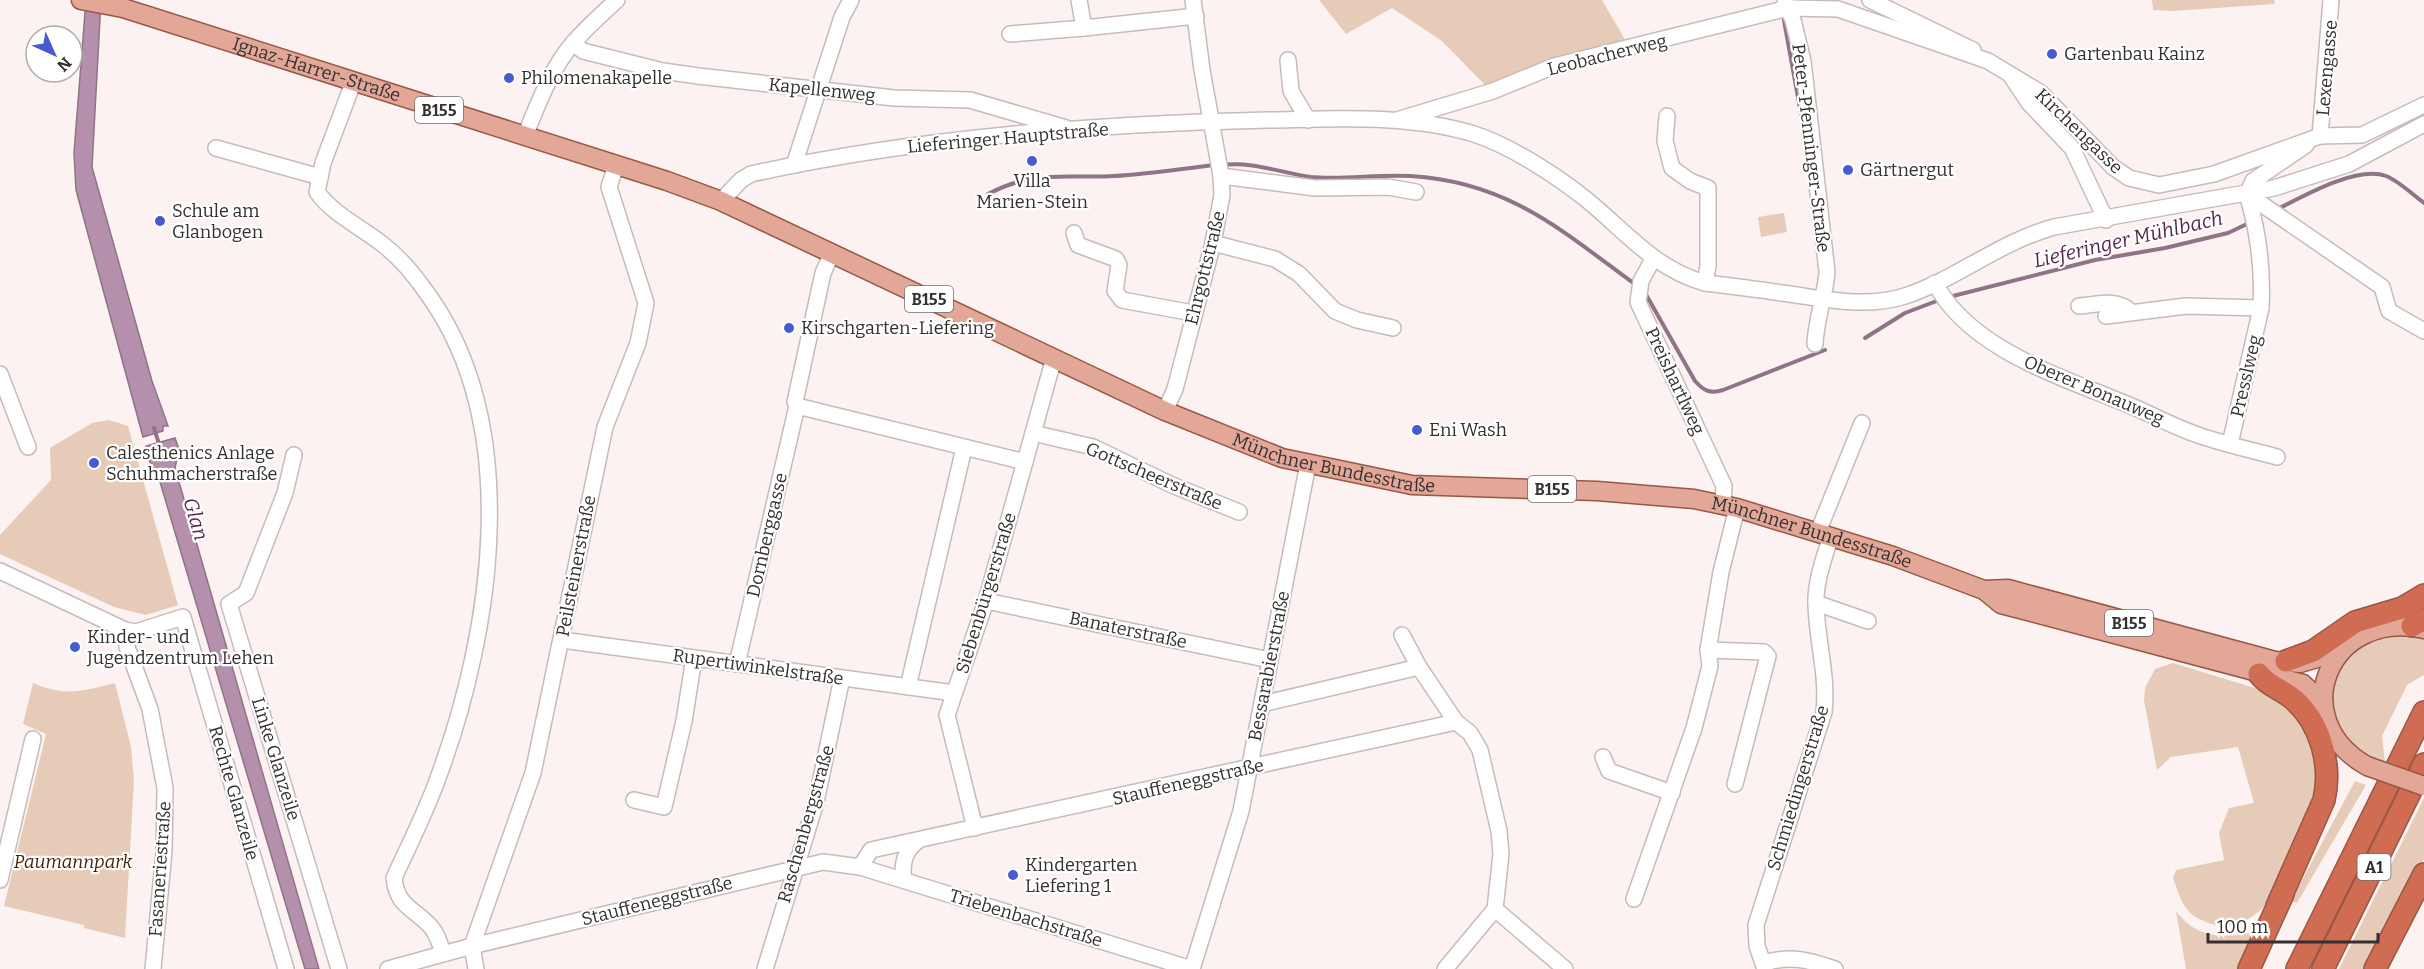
<svg xmlns="http://www.w3.org/2000/svg" width="2424" height="969" viewBox="0 0 2424 969" font-family="Bitter,serif">
<style>
.green{fill:#e5cbb8}
.water{fill:#b590ad;stroke:#8f7387;stroke-width:1.5}
.lines{fill:none;stroke-linecap:round;stroke-linejoin:round}
.stream{stroke:#8f7387;stroke-width:4}
.minor-casing{stroke:#c8babb;stroke-width:18}
.major-casing{stroke:#995746;stroke-width:21}
.highway-casing{stroke:#995746;stroke-width:24}
.minor{stroke:#fff;stroke-width:15}
.major{stroke:#e2a797;stroke-width:18}
.highway{stroke:#cf6c52;stroke-width:21}
.major-bridge-casing{stroke:#995746;stroke-width:21;stroke-linecap:butt}
.major-bridge{stroke:#e2a797;stroke-width:18}
.poi-dot{fill:#475bcf;stroke:#fff;stroke-width:2}
.labels{text-anchor:middle;stroke-width:4.5;stroke-linejoin:round;paint-order:stroke}
.shield{fill:#fff;stroke:#726d6d;stroke-width:1.5}
.shield-label{font-size:16px;font-weight:bold;fill:#352f2f}
.poi-label{font-size:18px;fill:#352f2f;stroke:#fff;text-anchor:start}
.street-label{font-size:18px;fill:#352f2f;stroke:#fff}
.park-label{font-size:18px;font-style:italic;fill:#441f00;stroke:#fff}
.water-label{font-size:20px;font-style:italic;fill:#56274e;stroke:#fff}
</style>
<rect width="100%" height="100%" fill="#fdf2f2"/>
<g class="green">
<path d="M1319,0h283l25,43 -142,42 -43,-44 -50,-33 -46,26z"/>
<path d="M2152,0h122l1,4 -103,7 -19,-1z"/>
<path d="M1784,213l3,19 -26,5 -3,-20z"/>
<path d="M109,420l19,6 50,179 -32,10 -32,-8 -114,-53v-19l51,-55 -1,-32 42,-25z"/>
<path d="M2394,632l30,4v39l-17,10 -25,51 3,26c-9,-4 -22,-6 -28,-11 -33,-25 -33,-77 -2,-103 10,-8 27,-11 39,-16z"/>
<path d="M2173,663l98,30 18,12 22,31 11,48 -53,117c-17,20 -37,31 -63,21 -7,-3 -14,-6 -19,-13 -7,-8 -10,-21 -14,-31l3,-8 48,-10 -5,-27 10,-25 25,-5 -16,-56 -67,10 -14,13 -13,-70 1,-12 10,-19z"/>
<path d="M33,683c32,14 49,8 82,0l16,64 3,34 -9,157 -41,-10v-3l-80,-19 42,-172 -23,-10z"/>
<path d="M2355,781l11,4 -69,118 -6,-2z"/>
<path d="M2424,798v61l-56,110h-29z"/>
<path d="M2176,911c22,29 48,27 80,21l-12,37h-58z"/>
</g>
<g class="water">
<path d="M86,0h15l-9,167 60,214 16,45h-5v5l-20,6 -67,-247 -2,-37z"/>
<path d="M175,438l4,11 -4,19 144,501h-14l-145,-487 -14,-28v-8z"/>
</g>
<g class="lines">
<g class="stream">
<path d="M1783,15l20,110"/>
<path d="M1222,165c31,-4 59,8 89,12 33,3 67,-3 100,-1 98,6 151,55 225,109"/>
<path d="M988,194c47,-25 77,-15 126,-18 33,-2 67,-7 100,-11"/>
<path d="M2278,209c25,-13 80,-44 108,-33 13,5 27,19 38,27"/>
<path d="M1644,291l51,90c9,10 15,13 28,9l102,-40"/>
<path d="M1949,297l146,-37 70,-12 63,-15 21,-10"/>
<path d="M1865,338l40,-25 37,-14"/>
<path d="M154,428l5,16"/>
</g>
<defs>
<g id="minor">
<path d="M1079,0l5,28 112,-12"/>
<path d="M1870,0l103,50"/>
<path d="M1785,2l8,18 10,41 24,211c-2,25 -11,47 -12,72"/>
<path d="M1010,34l74,-6"/>
<path d="M573,43l10,8 80,20 35,5 196,22 76,2 96,28"/>
<path d="M1288,60l3,31 17,29"/>
<path d="M2011,76l18,27 43,45 34,72"/>
<path d="M353,83l-30,80 -6,29c16,22 42,34 64,51 16,12 31,29 43,46 101,134 68,343 14,489 -12,34 -29,67 -44,100 3,29 20,30 37,49 7,8 9,17 12,27"/>
<path d="M1667,116l-2,25 7,27 18,13 18,7v78l-3,17"/>
<path d="M1400,119l93,-28 61,-25 234,-58 50,1 150,52 53,32 72,74 16,11 30,7 55,-11 106,-38 42,-1 62,-30"/>
<path d="M525,136c13,-32 26,-68 49,-94 13,-15 29,-29 43,-42"/>
<path d="M2320,136l11,-136"/>
<path d="M216,148l104,29"/>
<path d="M794,165l48,-148 9,-17"/>
<path d="M1221,176l94,12 73,-1 28,5"/>
<path d="M2247,194l135,93 7,24 35,20"/>
<path d="M2247,194l6,-13 53,-36"/>
<path d="M721,201l20,-21 10,-6c169,-37 344,-50 517,-54 66,-1 141,-6 206,14 37,12 83,42 113,66 39,32 68,69 118,83 26,3 51,6 77,10 40,5 83,16 123,3 52,-17 94,-54 149,-69l220,-39 75,-24 75,-40"/>
<path d="M1074,233l4,12 38,14 3,6 -4,26 7,9 71,13"/>
<path d="M1213,243l62,16 24,15 36,37 22,9 36,8"/>
<path d="M1653,259l-12,22 -3,21 86,184 -1,19"/>
<path d="M1935,283c33,64 121,92 184,118 27,10 52,25 79,34 26,9 53,15 79,22"/>
<path d="M2079,306c18,-1 37,-8 51,5"/>
<path d="M2106,316l80,-10 75,2"/>
<path d="M0,374l28,73"/>
<path d="M797,406l228,56"/>
<path d="M1165,411l10,-22 38,-146 9,-48 -1,-19 -19,-106 -9,-70"/>
<path d="M1033,433l60,14 79,38 67,27"/>
<path d="M2230,444l31,-136c2,-38 -3,-78 -14,-114"/>
<path d="M294,455l-9,38 -39,100 -17,11 110,365"/>
<path d="M1818,532l44,-109"/>
<path d="M0,571l125,59 11,2 47,-15 103,352"/>
<path d="M986,601l284,59"/>
<path d="M1816,603l52,18"/>
<path d="M125,630l2,17 23,62 15,79 -1,63 -11,118"/>
<path d="M1402,635l17,32 37,55 14,11 10,17 19,81 2,23 -6,55 70,60"/>
<path d="M562,640l392,53"/>
<path d="M1708,650l56,2 4,4 -33,128"/>
<path d="M737,664l60,-258 -2,-4 28,-129 9,-20"/>
<path d="M908,687l56,-239"/>
<path d="M1262,704l157,-37"/>
<path d="M1603,757l6,14 63,22"/>
<path d="M634,800l30,7 20,-86 10,-63"/>
<path d="M975,828l-28,-113 39,-114 68,-243"/>
<path d="M860,867l11,-17 585,-128"/>
<path d="M0,880l33,-141"/>
<path d="M904,880c-3,-17 1,-30 15,-40"/>
<path d="M1634,899l60,-171 16,-62 -2,-16 13,-78 16,-64"/>
<path d="M1764,963c27,-8 45,-3 71,6"/>
<path d="M388,969l84,-23 351,-84 37,5 332,102"/>
<path d="M476,969l-4,-23 61,-173 72,-346 33,-84 8,-40 -37,-116 7,-22"/>
<path d="M765,969l51,-167 26,-124"/>
<path d="M1192,969l49,-158 67,-347"/>
<path d="M1445,969l50,-60"/>
<path d="M1765,969l-8,-23 -1,-21 68,-213c4,-37 -7,-70 -8,-107 -1,-23 8,-47 15,-69"/>
</g>
<g id="major">
<path id="s1" d="M81,0l42,8 544,173 54,20 444,210 117,47 130,27 185,6 97,8 43,9 156,48 91,34 17,14 302,80 20,19"/>
<path d="M1984,590l24,-1 267,72 25,2 41,-12"/>
<path d="M2367,766c-84,-48 -37,-158 57,-137"/>
</g>
<g id="highway">
<path d="M2412,626l12,-7"/>
<path d="M2286,661l27,-10 42,-29 47,-14 22,-13"/>
<path d="M2259,674c9,12 22,15 33,24 29,24 40,67 32,102l-47,106"/>
<path d="M2249,969l34,-75"/>
<path d="M2297,969l127,-257"/>
<path d="M2323,969l101,-205"/>
<path d="M2375,969l49,-95"/>
</g>
</defs>
<use href="#minor" class="minor-casing"/>
<use href="#major" class="major-casing"/>
<use href="#highway" class="highway-casing"/>
<use href="#minor" class="minor"/>
<use href="#major" class="major"/>
<use href="#highway" class="highway"/>
<defs>
<path id="major-bridge" d="M2367,766l57,20"/>
</defs>
<use href="#major-bridge" class="major-bridge-casing"/>
<use href="#major-bridge" class="major-bridge"/>
</g>
<g class="poi-dot">
<circle cx="2052" cy="54" r="6"/>
<circle cx="509" cy="78" r="6"/>
<circle cx="1032" cy="161" r="6"/>
<circle cx="1848" cy="170" r="6"/>
<circle cx="160" cy="221" r="6"/>
<circle cx="789" cy="328" r="6"/>
<circle cx="1417" cy="430" r="6"/>
<circle cx="94" cy="463" r="6"/>
<circle cx="75" cy="647" r="6"/>
<circle cx="1013" cy="875" r="6"/>
</g>
<g class="labels">
<g class="shield">
<rect x="415" y="97" width="48" height="26" rx="4.5"/>
<rect x="905" y="286" width="48" height="26" rx="4.5"/>
<rect x="1528" y="476" width="48" height="26" rx="4.5"/>
<rect x="2105" y="610" width="48" height="26" rx="4.5"/>
<rect x="2357.5" y="854" width="33" height="26" rx="4.5"/>
</g>
<g class="shield-label">
<text x="439" y="116">B155</text>
<text x="929" y="305">B155</text>
<text x="1552" y="495">B155</text>
<text x="2129" y="629">B155</text>
<text x="2374" y="873">A1</text>
</g>
<g class="poi-label">
<text x="2064" y="60">Gartenbau Kainz</text>
<text x="521" y="84">Philomenakapelle</text>
<text x="1860" y="176">Gärtnergut</text>
<text x="1032" y="187" text-anchor="middle">Villa<tspan x="1032" dy="21">Marien-Stein</tspan></text>
<text x="172" y="217">Schule am<tspan x="172" dy="21">Glanbogen</tspan></text>
<text x="801" y="334">Kirschgarten-Liefering</text>
<text x="1429" y="436">Eni Wash</text>
<text x="106" y="459">Calesthenics Anlage<tspan x="106" dy="21">Schuhmacherstraße</tspan></text>
<text x="87" y="643">Kinder- und<tspan x="87" dy="21">Jugendzentrum Lehen</tspan></text>
<text x="1025" y="871">Kindergarten<tspan x="1025" dy="21">Liefering 1</tspan></text>
</g>
<g class="street-label">
<text transform="translate(1607 55) rotate(-14)" y="6">Leobacherweg</text>
<text transform="translate(2327 68) rotate(-85)" y="6">Lexengasse</text>
<text dy="6" stroke="none"><textPath href="#s1" startOffset="246">Ignaz-Harrer-Straße</textPath></text>
<text transform="translate(822 90) rotate(6)" y="6">Kapellenweg</text>
<text transform="translate(2079 131) rotate(44)" y="6">Kirchengasse</text>
<text transform="translate(1008 138) rotate(-5)" y="6">Lieferinger Hauptstraße</text>
<text transform="translate(1811 148) rotate(83)" y="6">Peter-Pfenninger-Straße</text>
<text transform="translate(1205 268) rotate(-76)" y="6">Ehrgottstraße</text>
<text transform="translate(2246 376) rotate(-77)" y="6">Presslweg</text>
<text transform="translate(1675 381) rotate(65)" y="6">Preishartlweg</text>
<text transform="translate(2094 390) rotate(23)" y="6">Oberer Bonauweg</text>
<text dy="6" stroke="none"><textPath href="#s1" startOffset="1340">Münchner Bundesstraße</textPath></text>
<text transform="translate(1154 476) rotate(23)" y="6">Gottscheerstraße</text>
<text dy="6" stroke="none"><textPath href="#s1" startOffset="1826">Münchner Bundesstraße</textPath></text>
<text transform="translate(767 535) rotate(-77)" y="6">Dornberggasse</text>
<text transform="translate(576 566) rotate(-79)" y="6">Peilsteinerstraße</text>
<text transform="translate(986 593) rotate(-73)" y="6">Siebenbürgerstraße</text>
<text transform="translate(1128 630) rotate(12)" y="6">Banaterstraße</text>
<text transform="translate(1269 666) rotate(-79)" y="6">Bessarabierstraße</text>
<text transform="translate(758 667) rotate(8)" y="6">Rupertiwinkelstraße</text>
<text transform="translate(276 759) rotate(73)" y="6">Linke Glanzeile</text>
<text transform="translate(1188 782) rotate(-13)" y="6">Stauffeneggstraße</text>
<text transform="translate(1798 788) rotate(-73)" y="6">Schmiedingerstraße</text>
<text transform="translate(234 793) rotate(74)" y="6">Rechte Glanzeile</text>
<text transform="translate(806 824) rotate(-74)" y="6">Raschenbergstraße</text>
<text transform="translate(160 869) rotate(-86)" y="6">Fasaneriestraße</text>
<text transform="translate(657 901) rotate(-14)" y="6">Stauffeneggstraße</text>
<text transform="translate(1026 918) rotate(17)" y="6">Triebenbachstraße</text>
</g>
<g class="park-label">
<text x="73" y="868">Paumannpark</text>
</g>
<g class="water-label">
<text transform="translate(2128 239) rotate(-13)" y="7">Lieferinger Mühlbach</text>
<text transform="translate(196 519) rotate(74)" y="7">Glan</text>
</g>
</g>
<g transform="translate(54 54) rotate(135)"><circle r="28" fill="#ffffff" stroke="#aeacac" stroke-width="1.5"/>
<path d="M0-4.5L10 22L0 15L-10 22Z" fill="#475bcf"/>
<text y="-9" font-size="16" font-weight="bold" text-anchor="middle" fill="#352f2f">N</text>
</g>
<path d="M2208 933v9h170v-9" fill="none" stroke="#352f2f" stroke-width="3"/>
<text x="2217" y="933" font-size="18" fill="#352f2f" stroke="#ffffff" stroke-width="4.5" paint-order="stroke">100 m</text>
</svg>
